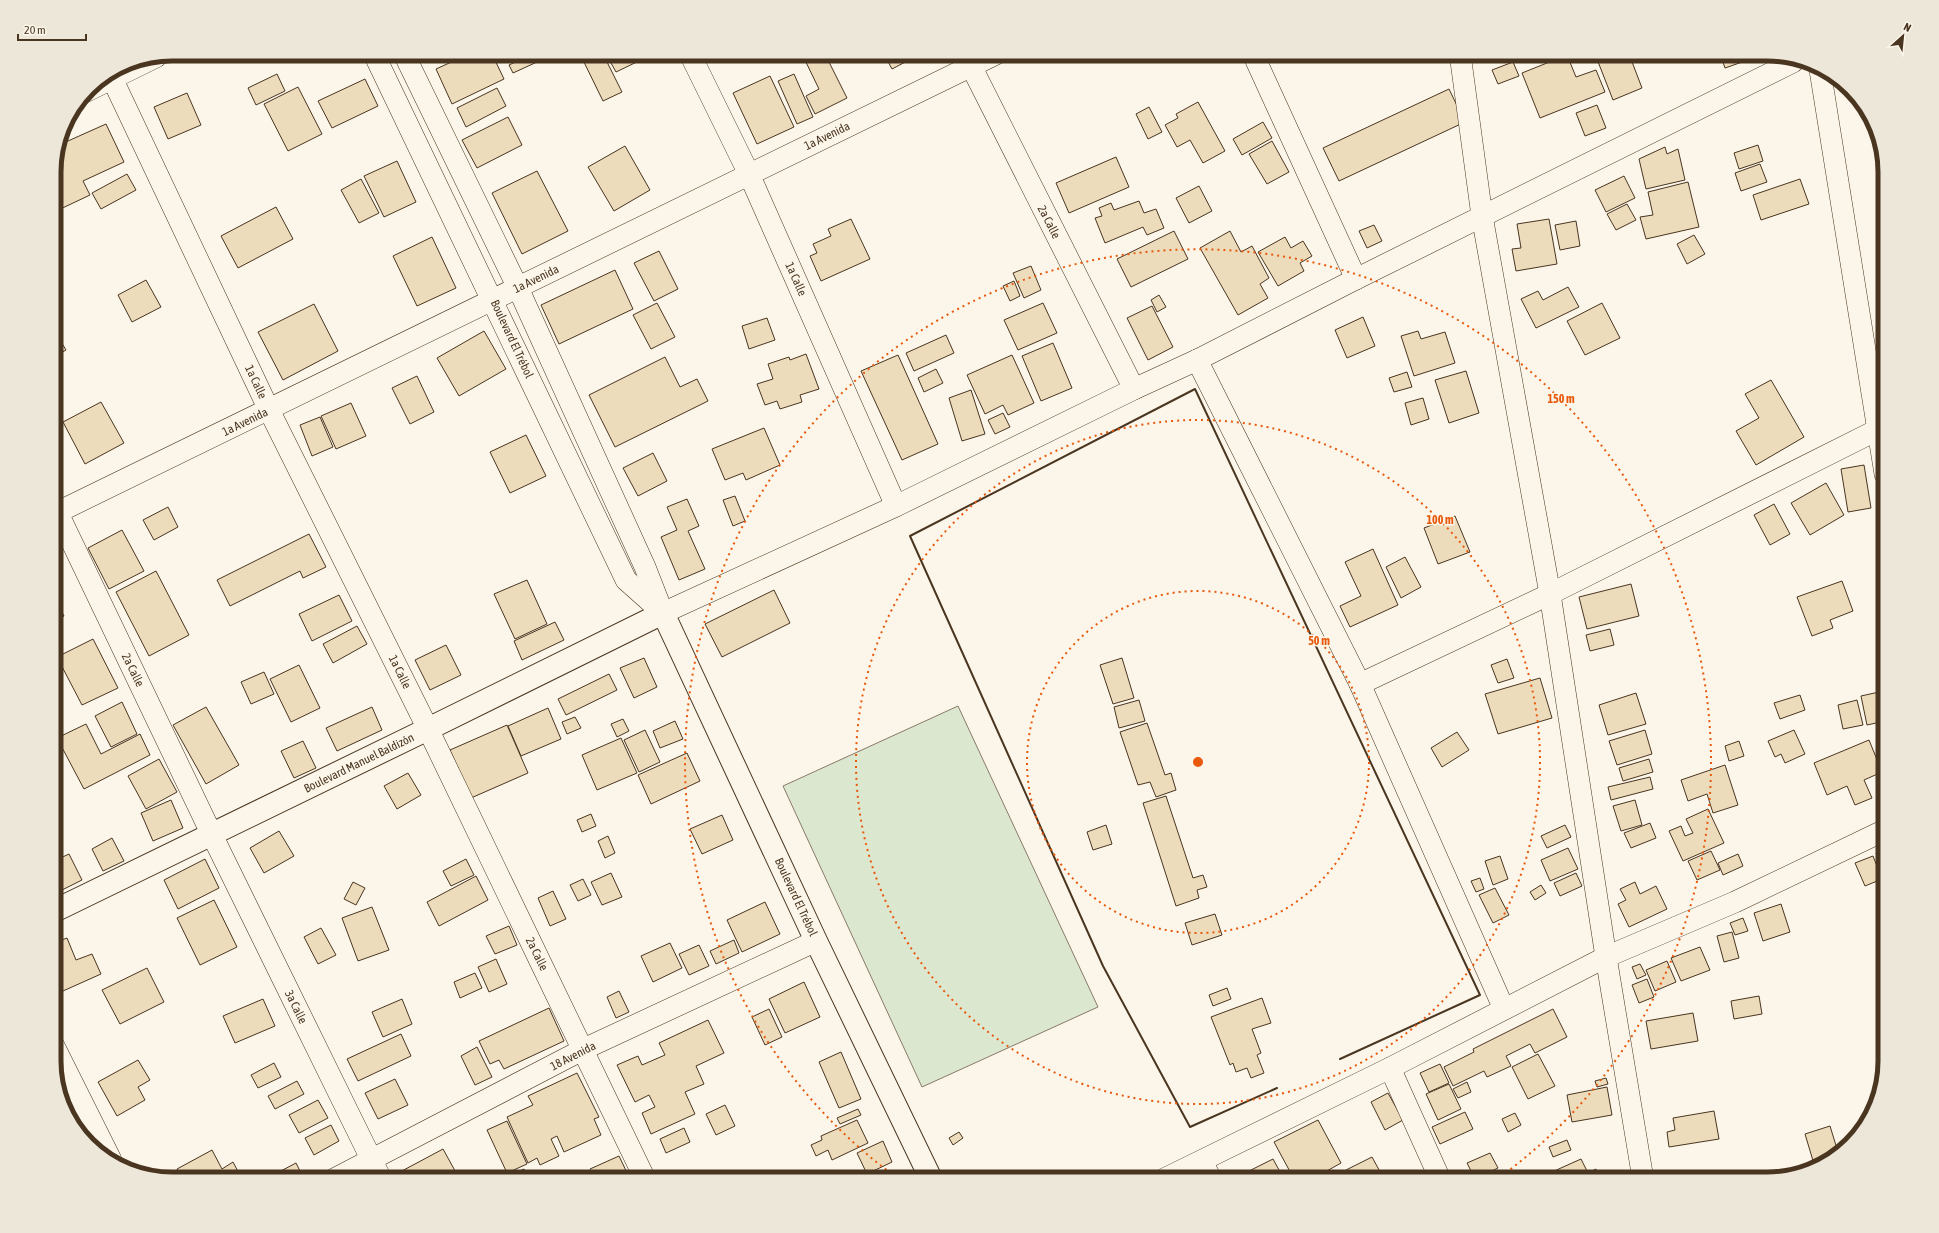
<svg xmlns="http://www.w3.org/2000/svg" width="1939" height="1233" viewBox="0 0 1939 1233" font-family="'Asap Condensed',sans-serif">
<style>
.green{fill:#dce7d0;stroke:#887966}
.building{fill:#ecdcbc;stroke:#4a3520}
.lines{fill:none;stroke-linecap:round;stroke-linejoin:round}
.street-casing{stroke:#4a3520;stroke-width:22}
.secondary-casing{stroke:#4a3520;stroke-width:24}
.street{stroke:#fbf6e9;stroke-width:21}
.secondary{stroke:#fbf6e9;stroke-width:22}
.wall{stroke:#4a3520;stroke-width:2}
.ring{fill:none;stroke:#e8590c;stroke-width:2;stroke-dasharray:2 4}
.labels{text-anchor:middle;stroke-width:3;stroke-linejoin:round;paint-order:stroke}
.street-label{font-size:12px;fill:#4a3520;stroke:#fbf6e9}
.rim{fill:none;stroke:#4a3520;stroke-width:5}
.centre{fill:#e8590c;stroke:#fbf6e9;stroke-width:2}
.ring-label{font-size:12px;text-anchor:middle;font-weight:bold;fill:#e8590c;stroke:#fbf6e9;stroke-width:3;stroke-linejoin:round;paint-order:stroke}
</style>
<rect width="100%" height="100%" fill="#fbf6e9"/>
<path class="green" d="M958,706l140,301 -176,80 -139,-301z"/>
<g class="building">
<path d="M469,54h23l12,25 -52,25 -16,-35z"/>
<path d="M532,54l5,8 -24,11 -4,-8z"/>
<path d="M580,54h23l19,38 -19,9z"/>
<path d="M606,54h34l3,5 -27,13z"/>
<path d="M802,54h23l22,44 -32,16 -9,-18 13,-7z"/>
<path d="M884,54h25l2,5 -19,10z"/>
<path d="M1595,54h34l13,34 -29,12z"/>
<path d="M1720,54h26l2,6 -23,8z"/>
<path d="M1567,55l9,22 20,-7 9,22 -65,26 -18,-45z"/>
<path d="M1513,62l6,14 -21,8 -6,-14z"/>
<path d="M277,74l8,17 -29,14 -8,-17z"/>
<path d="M794,74l19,43 -16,7 -19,-43z"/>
<path d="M770,76l24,51 -37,17 -24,-51z"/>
<path d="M365,79l13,27 -46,22 -14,-27z"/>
<path d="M298,87l24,47 -34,17 -24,-47z"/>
<path d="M497,88l9,18 -40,21 -9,-19z"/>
<path d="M1449,89l16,33 -126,59 -16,-33z"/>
<path d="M187,93l14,32 -33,14 -14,-32z"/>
<path d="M1198,102l27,49 -22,12 -13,-23 -13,7 -12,-22 13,-7 -2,-4z"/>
<path d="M1597,105l9,23 -21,8 -9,-23z"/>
<path d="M1149,107l13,25 -14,7 -12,-25z"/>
<path d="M508,117l14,28 -45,23 -15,-28z"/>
<path d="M1263,122l9,16 -30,17 -9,-16z"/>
<path d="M106,124l18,38 -41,19 7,14 -36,17v-47l5,-20z"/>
<path d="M1272,141l17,31 -22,12 -18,-30z"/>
<path d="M1758,145l5,16 -24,8 -5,-16z"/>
<path d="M625,146l25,44 -36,21 -26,-44z"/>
<path d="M1665,147l2,7 11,-5 7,31 -39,9 -7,-30z"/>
<path d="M1116,157l13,30 -60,26 -13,-30z"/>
<path d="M397,161l19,41 -32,15 -20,-41z"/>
<path d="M1760,164l7,18 -26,9 -6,-18z"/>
<path d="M537,171l31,60 -46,23 -30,-61z"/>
<path d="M127,174l9,16 -35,19 -9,-16z"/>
<path d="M1624,176l11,22 -29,14 -11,-22z"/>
<path d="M361,179l18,34 -20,10 -18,-33z"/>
<path d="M1800,179l9,25 -48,16 -8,-25z"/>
<path d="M1688,182l11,45 -53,12 -6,-22 13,-2 -5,-23z"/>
<path d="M1199,186l13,25 -23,12 -13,-25z"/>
<path d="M1139,201l5,12 12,-4 8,19 -17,7 -4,-8 -38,16 -10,-25 7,-2 -3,-8 12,-5 3,7z"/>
<path d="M1627,204l9,16 -20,10 -9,-16z"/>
<path d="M276,207l17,32 -55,29 -17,-32z"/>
<path d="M851,219l19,40 -49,22 -11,-25 7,-3 -4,-9 18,-8 -3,-7z"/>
<path d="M1549,219l8,45 -41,7 -4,-22 9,-1 -4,-24z"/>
<path d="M1576,221l4,25 -20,4 -5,-25z"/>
<path d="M1374,225l8,16 -15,7 -8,-17z"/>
<path d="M1174,231l14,28 -57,28 -14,-28z"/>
<path d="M1230,231l11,21 11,-6 17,32 -9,6 8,14 -30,17 -38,-67z"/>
<path d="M1694,235l11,19 -18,10 -10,-20z"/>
<path d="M432,237l24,51 -39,18 -24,-50z"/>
<path d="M1285,237l6,11 12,-7 9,15 -12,7 4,8 -26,15 -20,-34z"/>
<path d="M659,251l19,38 -24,12 -20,-38z"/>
<path d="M1031,266l10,24 -17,8 -11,-25z"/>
<path d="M615,270l18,39 -74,35 -18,-39z"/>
<path d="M146,280l15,27 -29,15 -14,-27z"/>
<path d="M1014,281l6,15 -10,5 -7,-15z"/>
<path d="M1568,287l11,20 -43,21 -15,-29 17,-8 5,9z"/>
<path d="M1159,295l7,12 -9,5 -6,-12z"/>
<path d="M657,303l18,34 -24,12 -18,-34z"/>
<path d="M1043,303l14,30 -39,17 -14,-30z"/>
<path d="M1602,303l18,35 -35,17 -18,-34z"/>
<path d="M314,304l24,47 -55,29 -25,-48z"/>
<path d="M1152,306l21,41 -25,13 -21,-42z"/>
<path d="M1363,317l12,29 -28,12 -12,-28z"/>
<path d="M767,318l8,22 -26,9 -7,-23z"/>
<path d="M54,330l12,20 -12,7z"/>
<path d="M484,331l22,38 -47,27 -22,-38z"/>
<path d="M1418,331l3,8 24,-7 10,31 -41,13 -13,-40z"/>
<path d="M946,335l8,18 -40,18 -8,-18z"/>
<path d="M1053,343l19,45 -31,13 -19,-45z"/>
<path d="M806,354l13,35 -19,6 2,7 -22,7 -3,-8 -12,4 -8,-21 16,-5 -5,-15 21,-7 1,3z"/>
<path d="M898,355l40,89 -36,16 -41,-89z"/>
<path d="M1012,355l22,48 -26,12 -5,-10 -18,9 -18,-39z"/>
<path d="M665,357l15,30 17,-8 11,22 -93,46 -26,-52z"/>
<path d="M936,369l7,14 -19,9 -6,-14z"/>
<path d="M1466,371l13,42 -30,10 -14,-43z"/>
<path d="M1407,372l5,15 -18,5 -5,-14z"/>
<path d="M417,376l17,36 -24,12 -18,-36z"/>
<path d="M1771,380l33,57 -48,28 -20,-34 23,-13 -14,-24z"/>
<path d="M971,390l14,44 -23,7 -13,-43z"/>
<path d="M1423,398l6,21 -18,6 -6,-22z"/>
<path d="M101,402l23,41 -39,21 -22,-42z"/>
<path d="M351,403l15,33 -30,13 -15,-33z"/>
<path d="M1003,413l7,14 -15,7 -7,-14z"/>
<path d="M320,417l13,30 -21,9 -12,-31z"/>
<path d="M764,428l16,37 -34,15 -3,-7 -18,7 -13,-31z"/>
<path d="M526,435l20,41 -36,17 -20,-41z"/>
<path d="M653,453l14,28 -29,15 -15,-28z"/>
<path d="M1864,465l7,43 -23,4 -7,-43z"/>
<path d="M1826,483l18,32 -34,20 -19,-32z"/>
<path d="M735,496l10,25 -12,5 -10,-26z"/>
<path d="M687,499l12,27 -11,5 17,38 -26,11 -18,-43 16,-7 -10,-23z"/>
<path d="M1774,504l16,30 -20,11 -16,-30z"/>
<path d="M168,507l10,20 -24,13 -11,-20z"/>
<path d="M1455,516l15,36 -32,12 -14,-36z"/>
<path d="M122,530l22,41 -35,18 -21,-41z"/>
<path d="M309,534l17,33 -23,11 -3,-7 -70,35 -13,-26z"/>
<path d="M1373,549l25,56 -48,22 -10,-21 21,-10 -16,-34z"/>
<path d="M1405,557l16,30 -20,11 -15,-31z"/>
<path d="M156,571l33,64 -40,21 -33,-64z"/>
<path d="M527,580l20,44 -32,15 -21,-45z"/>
<path d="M1842,581l11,30 -23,9 3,8 -21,8 -15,-39z"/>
<path d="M1631,584l8,32 -52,13 -8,-32z"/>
<path d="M774,590l16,33 -68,34 -17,-33z"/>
<path d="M339,595l13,26 -40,20 -13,-27z"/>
<path d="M54,597l10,19 -10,5z"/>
<path d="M555,622l9,18 -42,20 -8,-19z"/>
<path d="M357,626l10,18 -34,19 -10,-19z"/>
<path d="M1610,629l4,16 -24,6 -4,-16z"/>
<path d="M93,639l25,49 -36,17 -25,-48z"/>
<path d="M446,645l15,30 -31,15 -15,-30z"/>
<path d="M644,658l13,29 -23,11 -14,-30z"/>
<path d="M1122,658l12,40 -21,6 -13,-39z"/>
<path d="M1507,659l7,19 -16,5 -7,-18z"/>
<path d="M299,665l21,43 -29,14 -21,-43z"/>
<path d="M264,672l10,22 -23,10 -10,-22z"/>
<path d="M609,674l8,16 -51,25 -8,-16z"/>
<path d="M1540,678l12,40 -54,16 -13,-40z"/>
<path d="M1879,692l6,29 -18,4 -6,-29z"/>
<path d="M1636,693l10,31 -38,11 -9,-30z"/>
<path d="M1800,695l5,15 -25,9 -6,-16z"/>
<path d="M1139,700l6,21 -26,7 -5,-21z"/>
<path d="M1857,700l6,25 -20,4 -5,-24z"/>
<path d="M122,702l15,32 -26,13 -16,-31z"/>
<path d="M206,707l33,58 -33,19 -33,-59z"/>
<path d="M372,707l10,23 -45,21 -11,-23z"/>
<path d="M548,708l13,31 -40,17 -13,-30z"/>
<path d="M575,717l6,11 -14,6 -5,-12z"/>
<path d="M623,719l6,12 -12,6 -6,-13z"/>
<path d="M675,721l8,18 -23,9 -7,-17z"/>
<path d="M1147,723l18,52 6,-2 5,17 -20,7 -6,-15 -12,3 -18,-53z"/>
<path d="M86,724l15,30 39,-20 10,21 -66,34 -27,-51z"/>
<path d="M507,725l21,48 -57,25 -21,-48z"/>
<path d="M645,730l15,32 -21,10 -15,-32z"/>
<path d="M1645,730l7,24 -35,11 -8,-24z"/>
<path d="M1794,730l11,24 -20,9 -4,-9 -6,3 -7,-16z"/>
<path d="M1457,732l12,18 -27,17 -11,-19z"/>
<path d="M621,738l16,35 -40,17 -15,-35z"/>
<path d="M1869,740l13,32 -18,8 8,18 -17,7 -8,-19 -20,9 -13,-32z"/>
<path d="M303,741l13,27 -22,10 -13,-27z"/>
<path d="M1739,741l5,15 -15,5 -4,-15z"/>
<path d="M687,753l13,28 -49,23 -13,-29z"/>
<path d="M159,759l18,33 -31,17 -18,-33z"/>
<path d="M1649,759l4,13 -30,9 -4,-13z"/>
<path d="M1725,765l13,40 -25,8 -6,-19 -19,7 -7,-21z"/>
<path d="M408,773l13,22 -24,14 -13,-23z"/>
<path d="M1650,777l3,12 -42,11 -3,-13z"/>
<path d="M1166,796l27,82 10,-3 4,12 -10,3 2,8 -23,8 -33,-103z"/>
<path d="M171,800l12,28 -30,13 -12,-28z"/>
<path d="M1635,800l7,25 -21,6 -8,-25z"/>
<path d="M1708,809l16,34 -41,18 -14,-30 12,-5 4,10 8,-3 -7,-14z"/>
<path d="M591,814l5,12 -14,6 -5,-12z"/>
<path d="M722,815l11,25 -31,14 -12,-25z"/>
<path d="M1650,823l6,15 -25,10 -7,-15z"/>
<path d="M1106,825l6,19 -19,6 -6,-18z"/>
<path d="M1565,825l6,12 -24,11 -6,-12z"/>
<path d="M279,831l15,25 -30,17 -14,-25z"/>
<path d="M608,836l7,17 -10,5 -7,-17z"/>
<path d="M112,838l12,23 -21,10 -11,-22z"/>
<path d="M1568,848l10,21 -28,12 -9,-21z"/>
<path d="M1885,849v28l-9,-24z"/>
<path d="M1711,851l9,19 -23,10 -9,-19z"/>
<path d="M69,854l13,26 -28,14v-33z"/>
<path d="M1738,854l5,12 -20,9 -5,-12z"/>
<path d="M1500,856l8,23 -15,6 -8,-24z"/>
<path d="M1873,856l9,23 -17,7 -10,-23z"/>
<path d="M205,859l14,29 -41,21 -14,-29z"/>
<path d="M466,859l8,16 -23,11 -8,-15z"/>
<path d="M611,873l11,24 -20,8 -11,-23z"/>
<path d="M1576,873l6,13 -22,10 -6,-13z"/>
<path d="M476,876l12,24 -49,26 -12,-24z"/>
<path d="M1480,878l4,11 -8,3 -5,-11z"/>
<path d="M583,879l8,16 -13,6 -8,-16z"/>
<path d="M353,882l12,6 -9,17 -12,-6z"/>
<path d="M1635,882l5,12 16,-8 11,23 -38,18 -11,-23 8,-4 -6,-11z"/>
<path d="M1541,885l5,8 -11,7 -5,-8z"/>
<path d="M1495,888l14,27 -16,8 -14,-28z"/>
<path d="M553,891l13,28 -16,7 -12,-28z"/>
<path d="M214,900l23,47 -37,18 -23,-47z"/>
<path d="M765,902l15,32 -38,18 -15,-32z"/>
<path d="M1781,904l9,28 -27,9 -9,-28z"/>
<path d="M372,907l17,43 -31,11 -16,-43z"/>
<path d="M1215,914l7,21 -30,10 -7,-22z"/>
<path d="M1743,918l5,13 -13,4 -5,-12z"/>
<path d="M509,926l8,19 -22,9 -9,-18z"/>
<path d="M321,928l15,27 -18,9 -14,-27z"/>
<path d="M1732,932l7,26 -15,4 -7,-26z"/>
<path d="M67,938l9,22 16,-6 9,20 -47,21v-52z"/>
<path d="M734,940l5,13 -23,11 -6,-13z"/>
<path d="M670,943l12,25 -29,14 -12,-26z"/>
<path d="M699,945l10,21 -20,9 -10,-21z"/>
<path d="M1700,947l10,23 -29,11 -10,-23z"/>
<path d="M496,959l11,25 -18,8 -11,-25z"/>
<path d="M1667,961l9,21 -21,9 -9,-21z"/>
<path d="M1640,964l6,11 -9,4 -5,-12z"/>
<path d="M147,968l17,34 -44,22 -18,-34z"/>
<path d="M475,973l7,15 -22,10 -6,-16z"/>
<path d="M1647,979l7,18 -15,6 -7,-18z"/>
<path d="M804,982l16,35 -35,16 -16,-34z"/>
<path d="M1227,988l4,11 -18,7 -4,-11z"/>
<path d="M619,991l10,21 -13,6 -9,-21z"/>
<path d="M1759,996l3,18 -28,5 -3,-18z"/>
<path d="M1262,998l9,25 -19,6 9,24 -4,2 7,18 -13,5 -4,-10 -11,4 -3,-9 -3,2 -19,-48z"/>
<path d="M263,999l12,27 -40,17 -12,-27z"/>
<path d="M402,999l10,25 -29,13 -11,-25z"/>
<path d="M549,1008l15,33 -60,28 -5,-9 -9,4 -11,-23z"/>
<path d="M769,1009l13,28 -17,8 -13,-28z"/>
<path d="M1553,1009l14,28 -32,16 -5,-9 -24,12 5,10 -24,11 -3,-6 -31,15 -9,-19 30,-15 -1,-3z"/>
<path d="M1693,1013l5,28 -47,8 -5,-28z"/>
<path d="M708,1020l16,33 -28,13 8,18 -19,8 10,22 -44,20 -9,-21 13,-6 -6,-12 -14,7 -18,-37 21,-9 4,9 23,-10 -6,-12z"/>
<path d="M401,1034l10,22 -53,25 -11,-22z"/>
<path d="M477,1047l15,30 -17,8 -14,-29z"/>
<path d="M841,1052l20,47 -22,9 -20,-46z"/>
<path d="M1538,1054l17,32 -27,13 -16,-32z"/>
<path d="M138,1060l12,20 -12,7 7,13 -28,16 -19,-34z"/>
<path d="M274,1063l7,14 -23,11 -7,-13z"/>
<path d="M1440,1064l9,19 -20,9 -9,-19z"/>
<path d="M577,1073l22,44 -5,2 7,16 -37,17 -7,-16 -6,3 8,17 -19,9 -3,-7 -9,5 -21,-46 26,-12 -5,-9z"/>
<path d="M1606,1078l2,6 -11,3 -2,-6z"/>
<path d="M395,1079l13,26 -30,14 -13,-26z"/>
<path d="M297,1081l7,13 -29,15 -7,-13z"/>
<path d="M1467,1082l4,10 -13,6 -5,-9z"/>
<path d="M1449,1084l12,25 -23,11 -12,-26z"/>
<path d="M1607,1087l5,28 -40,7 -5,-27z"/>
<path d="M1388,1093l15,27 -18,10 -14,-28z"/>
<path d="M318,1100l10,18 -29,15 -10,-18z"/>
<path d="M725,1105l10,21 -19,9 -10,-21z"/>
<path d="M858,1109l3,6 -21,9 -3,-6z"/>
<path d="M1714,1111l5,28 -50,8 -2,-15 8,-2 -2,-12z"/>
<path d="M1465,1112l8,17 -33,15 -8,-17z"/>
<path d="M1515,1113l6,12 -13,7 -6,-13z"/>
<path d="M857,1120l11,23 -36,17 -4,-10 -12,6 -5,-11 11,-5 -1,-4z"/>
<path d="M1318,1120l23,43 -16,9 4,7h-35l-20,-37z"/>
<path d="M507,1121l20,43 -20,9 -20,-43z"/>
<path d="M331,1125l8,16 -25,14 -9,-17z"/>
<path d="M1830,1126l8,26 -8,7 -16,5 -9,-30z"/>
<path d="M684,1128l6,14 -24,11 -6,-14z"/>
<path d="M959,1132l4,6 -10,7 -4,-7z"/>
<path d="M1567,1140l4,10 -18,7 -4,-10z"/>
<path d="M883,1141l9,21 -25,12 -10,-21z"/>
<path d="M443,1149l16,29 -3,1h-52l-4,-7z"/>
<path d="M212,1150l10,19 11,-7 9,17h-60l-5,-10z"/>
<path d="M1490,1153l8,15 -23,11 -8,-16z"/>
<path d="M619,1156l11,23h-35l-5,-10z"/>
<path d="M1372,1157l12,22h-34l-4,-9z"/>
<path d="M1273,1159l11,20h-44l-1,-3z"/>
<path d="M1581,1159l7,14 8,-4 4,10h-44l-4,-7z"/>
<path d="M296,1163l7,14 -4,2h-19l-3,-6z"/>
<path d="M524,1169l4,10h-14l-2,-5z"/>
<path d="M1729,1174l1,5h-26l-1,-2z"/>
</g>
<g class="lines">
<defs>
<g id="street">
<path d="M374,54l252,526 37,33"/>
<path d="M404,54l114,234 127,279 16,41"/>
<path d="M690,54l59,120 147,332"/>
<path d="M965,54l169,335"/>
<path d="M1253,54l103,225"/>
<path d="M1460,54l22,162 68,378 56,363 37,222"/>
<path d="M1820,70l65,404"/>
<path d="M110,74l159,336 159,319 217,450"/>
<path d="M87,91l69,-34"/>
<path d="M1197,360l163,324 144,325"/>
<path d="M54,505l158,330 169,344"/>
<path d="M54,514l942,-460"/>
<path d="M663,613l233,-107 238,-117 63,-29 159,-81 437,-217"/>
<path d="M1360,684l190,-90 335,-168"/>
<path d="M54,1046l57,114"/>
<path d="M1390,1068l50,111"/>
<path d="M1202,1161l9,18"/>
<path d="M334,1179l250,-130 232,-108"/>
<path d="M1164,1179l226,-111 216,-111 129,-55 150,-72"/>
</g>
<path id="secondary" d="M54,911l374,-182 235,-116 153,328 115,238"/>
</defs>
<use href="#street" class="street-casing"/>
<use href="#secondary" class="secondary-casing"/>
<use href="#street" class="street"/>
<use href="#secondary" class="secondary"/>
<path class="wall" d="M1277,1088l-87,39 -87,-161 -193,-430 285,-147 285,606 -140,64"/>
</g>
<g class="ring">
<circle cx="1198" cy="762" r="171"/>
<circle cx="1198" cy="762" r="342"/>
<path d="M896 1177A513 513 0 1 1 1500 1177"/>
</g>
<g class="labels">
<g class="street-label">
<text transform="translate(827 136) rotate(-26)" y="4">1a Avenida</text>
<text transform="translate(1049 222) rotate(63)" y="4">2a Calle</text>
<text transform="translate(536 279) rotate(-26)" y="4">1a Avenida</text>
<text transform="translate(796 279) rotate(66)" y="4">1a Calle</text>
<text transform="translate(512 339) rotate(65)" y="4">Boulevard El Trébol</text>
<text transform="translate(256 382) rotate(65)" y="4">1a Calle</text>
<text transform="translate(245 422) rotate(-26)" y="4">1a Avenida</text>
<text transform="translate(133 670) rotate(64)" y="4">2a Calle</text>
<text transform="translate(400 672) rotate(64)" y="4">1a Calle</text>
<text transform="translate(359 763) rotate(-26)" y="4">Boulevard Manuel Baldizón</text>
<text transform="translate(796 897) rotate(65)" y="4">Boulevard El Trébol</text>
<text transform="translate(537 954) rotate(64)" y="4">2a Calle</text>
<text transform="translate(296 1007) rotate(64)" y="4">3a Calle</text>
<text transform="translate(573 1056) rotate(-27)" y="4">18 Avenida</text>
</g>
</g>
<path d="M0 0H1939V1233H0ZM172 61H1767A111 111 0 0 1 1878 172V1061A111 111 0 0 1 1767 1172H172A111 111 0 0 1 61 1061V172A111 111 0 0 1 172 61Z" fill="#ede7d9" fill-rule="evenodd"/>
<path class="rim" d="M172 61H1767A111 111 0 0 1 1878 172V1061A111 111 0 0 1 1767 1172H172A111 111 0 0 1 61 1061V172A111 111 0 0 1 172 61Z"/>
<circle cx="1198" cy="762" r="6" class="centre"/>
<g class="ring-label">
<text x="1561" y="403">150 m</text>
<text x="1440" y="524">100 m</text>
<text x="1319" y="645">50 m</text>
</g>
<g transform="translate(1903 36) rotate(27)" stroke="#fbf6e9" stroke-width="3" paint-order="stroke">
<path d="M0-3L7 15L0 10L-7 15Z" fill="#4a3520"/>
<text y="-6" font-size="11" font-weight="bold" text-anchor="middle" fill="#4a3520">N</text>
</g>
<path d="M18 34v6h68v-6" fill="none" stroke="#4a3520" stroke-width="2"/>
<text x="24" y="34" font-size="12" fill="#4a3520" stroke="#fbf6e9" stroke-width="3" paint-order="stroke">20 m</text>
</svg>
